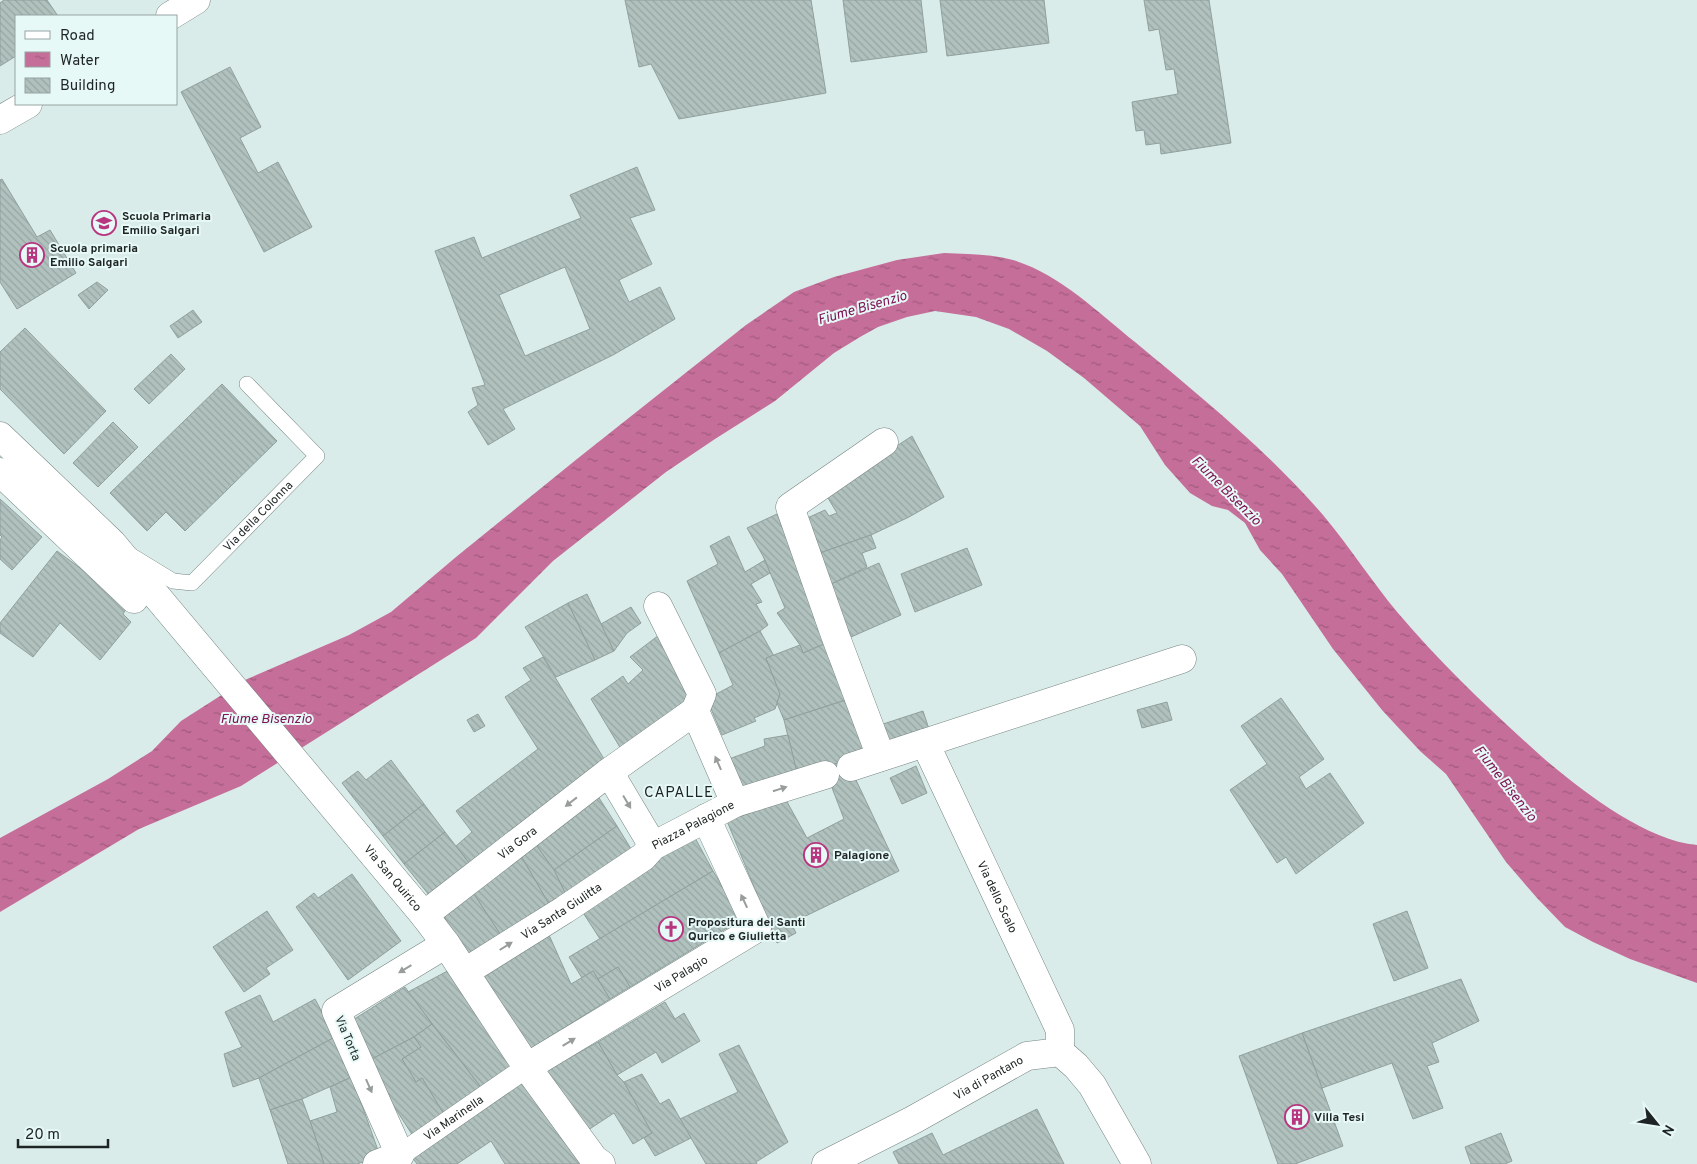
<svg xmlns="http://www.w3.org/2000/svg" width="1697" height="1164" viewBox="0 0 1697 1164" font-family="Overpass,sans-serif">
<style>
.water{fill:url(#water-ripples)}
.building{fill:url(#building-back-hatch);stroke:#90a09d;fill-rule:evenodd}
.lines{fill:none;stroke-linecap:round;stroke-linejoin:round}
.service-casing{stroke:#758582;stroke-width:16}
.pedestrian-casing{stroke:#758582;stroke-width:22}
.minor-casing{stroke:#758582;stroke-width:29}
.tertiary-casing{stroke:#758582;stroke-width:29}
.service{stroke:#fff;stroke-width:15}
.pedestrian{stroke:#fff;stroke-width:21}
.minor{stroke:#fff;stroke-width:28}
.tertiary{stroke:#fff;stroke-width:28}
.oneway{fill:#999c9c}
.labels{text-anchor:middle;stroke-width:4;stroke-linejoin:round;paint-order:stroke}
.poi-label{font-size:12px;font-weight:bold;fill:#1d2423;stroke:#e7f9f6;text-anchor:start}
.street-label{font-size:12px;fill:#1d2423;stroke:#e7f9f6}
.water-label{font-size:14px;font-style:italic;fill:#7e1253;stroke:#e7f9f6}
.quarter-label{font-size:15px;letter-spacing:1px;fill:#1d2423;stroke:#e7f9f6}
</style>
<defs>
<pattern id="water-ripples" width="26" height="14" patternUnits="userSpaceOnUse" patternTransform="scale(1.25)"><rect width="26" height="14" fill="#c66e9a"/><path d="M2 4q2-2 4 0t4 0M15 11q2-2 4 0t4 0" fill="none" stroke="#a05a7d"/></pattern>
<pattern id="building-back-hatch" width="6" height="6" patternUnits="userSpaceOnUse" patternTransform="scale(1.25)"><rect width="6" height="6" fill="#b0c1be"/><path d="M-1 5l2 2M0 0l6 6M5-1l2 2" fill="none" stroke="#97a6a3"/></pattern>
</defs>
<rect width="100%" height="100%" fill="#daece9"/>
<path class="water" d="M944,253c23,1 47,1 69,7 45,13 86,53 122,82 65,54 133,109 188,173 27,32 49,67 75,98 44,52 93,98 143,143 38,33 105,85 156,89v138l-67,-24 -37,-17 -28,-15 -28,-29 -31,-36 -60,-88 -26,-23 -38,-41 -49,-61 -51,-75 -22,-24 -15,-27 -17,-13 -16,-4 -22,-13 -25,-28 -25,-39 -56,-48 -37,-27 -38,-22 -33,-12 -41,-6 -28,6 -29,10 -18,10 -26,16 -59,48 -60,38 -49,33 -113,89 -77,77 -235,148 -102,43 -139,83v-74l108,-59 44,-28 29,-30 64,-41 104,-45 42,-23 65,-55 121,-98 169,-134 48,-33 40,-15 63,-17z"/>
<g class="building">
<path d="M4,0h43l11,16h-42v40l-16,10v-63z"/>
<path d="M625,0h186l15,93 -147,26 -28,-55 -12,3z"/>
<path d="M843,0h78l6,52 -76,10z"/>
<path d="M940,0h104l5,43 -102,13z"/>
<path d="M1144,0h65l22,143 -70,11 -1,-11 -14,2 -2,-15 -8,1 -4,-29 46,-8 -4,-25 -8,1 -7,-41 -10,2z"/>
<path d="M230,67l31,60 -21,11 18,35 20,-11 34,65 -48,25 -83,-160z"/>
<path d="M637,167l18,43 -25,8 22,46 -33,16 10,22 31,-15 15,32 -62,36 -110,54 12,20 -27,16 -20,-33 10,-7 -6,-17 13,-3 -50,-134 39,-14 8,21 99,-40 -11,-23zM565,267l25,62 -65,27 -26,-61z"/>
<path d="M2,179l35,58 13,-7 26,43 -59,36 -17,-27v-102z"/>
<path d="M97,282l11,8 -19,19 -11,-14z"/>
<path d="M193,310l9,12 -24,16 -8,-12z"/>
<path d="M25,328l81,83 -42,43 -64,-65v-37z"/>
<path d="M171,354l14,15 -36,35 -15,-15z"/>
<path d="M222,384l55,57 -92,90 -19,-19 -19,19 -37,-38z"/>
<path d="M113,422l25,25 -40,40 -25,-24z"/>
<path d="M912,436l32,61 -35,20 -38,18 -54,19 -12,-35 20,-9 4,6 8,-3 -12,-20z"/>
<path d="M0,499l42,38 -30,33 -12,-11v-19l2,-3 -2,-2z"/>
<path d="M777,514l52,128 -26,11 -3,-8 -23,-32 8,-5 -22,-52 -16,-28z"/>
<path d="M871,535l5,13 -14,5 5,14 -38,18 -12,-31z"/>
<path d="M729,536l16,36 20,-12 5,13 -19,11 11,18 -6,2 12,21 -8,6 -41,22 -32,-72 31,-17 -8,-18z"/>
<path d="M967,548l15,37 -67,27 -14,-38z"/>
<path d="M57,551l72,53 -6,10 8,8 -31,38 -40,-37 -27,34 -33,-24v-10z"/>
<path d="M879,563l22,52 -50,22 -22,-52z"/>
<path d="M587,594l27,57 -19,9 -27,-57z"/>
<path d="M568,603l27,57 -39,17 -31,-50z"/>
<path d="M631,607l10,16 -14,10 -13,18 -13,-27z"/>
<path d="M760,631l14,25 -8,2 14,36 -5,15 -21,9 2,3 -34,14 -15,-36 26,-14 -14,-32z"/>
<path d="M663,632l34,66 -73,56 -33,-55 32,-23 5,8 15,-14 -13,-13z"/>
<path d="M829,642l23,56 -68,22 -7,-17 3,-9 -14,-36 34,-13 3,8z"/>
<path d="M543,657l64,107 -134,104 -17,-22 16,-14 -16,-21 82,-62 -33,-52 26,-17 -8,-12z"/>
<path d="M852,698l19,55 -24,8 -50,12 -13,-53z"/>
<path d="M1281,698l43,61 -25,18 7,12 24,-16 34,50 -68,51 -10,-17 -9,6 -47,-73 37,-26 -26,-38z"/>
<path d="M1167,702l5,18 -30,8 -5,-18z"/>
<path d="M923,711l7,21 -46,15 -7,-21z"/>
<path d="M478,714l7,12 -11,6 -7,-12z"/>
<path d="M788,735l9,38 -56,18 -15,-31 39,-14 -1,-7z"/>
<path d="M391,760l33,44 -41,32 -41,-53 16,-12 8,9z"/>
<path d="M847,761l52,110 -108,52 5,10 -19,10 -50,-122 59,-21 21,38 37,-19 -20,-52z"/>
<path d="M916,766l11,27 -25,11 -12,-26z"/>
<path d="M594,790l23,36 -63,44 -23,-32z"/>
<path d="M424,804l21,28 -41,32 -21,-28z"/>
<path d="M617,826l19,31 -66,46 -16,-33z"/>
<path d="M445,832l28,36 -40,32 -29,-36z"/>
<path d="M694,836l19,35 -113,68 -20,-31z"/>
<path d="M531,838l23,32 16,33 -17,8 -36,-62z"/>
<path d="M517,849l36,62 -49,29 -32,-49z"/>
<path d="M713,871l29,48 -112,68 -12,-20 -20,12 -5,-8 -11,7 -13,-21z"/>
<path d="M352,874l49,67 -53,39 -52,-73 18,-14 4,5z"/>
<path d="M472,891l32,49 -34,18 -26,-41z"/>
<path d="M267,911l26,39 -27,18 4,6 -26,18 -31,-45z"/>
<path d="M1407,911l21,57 -34,13 -21,-57z"/>
<path d="M549,935l22,49 22,-13 17,28 -83,52 -49,-77z"/>
<path d="M455,967l60,100 -32,23 -75,-98z"/>
<path d="M618,967l12,20 -20,12 -12,-20z"/>
<path d="M1461,979l18,42 -47,22 7,19 -12,4 16,42 -30,11 -21,-56 -70,25 -20,-55z"/>
<path d="M405,987l27,37 -18,13 -44,23 -22,-37z"/>
<path d="M260,995l13,27 42,-23 20,38 -76,41 -26,9 -9,-33 18,-7 -17,-35z"/>
<path d="M665,1002l10,17 9,-6 16,28 -38,22 -6,-11 -39,23 -19,-33z"/>
<path d="M432,1024l51,66 -38,26 -23,-38 -6,4 -14,-23 19,-12 -7,-10z"/>
<path d="M1302,1033l41,113 -48,18h-17l-39,-108z"/>
<path d="M335,1037l17,40 -50,22 -32,11 -11,-32z"/>
<path d="M414,1037l7,10 -19,12 14,23 6,-4 23,38 -32,20 -25,-39 -18,-37z"/>
<path d="M598,1042l19,33 7,7 28,51 -19,11 -19,-31 -29,19 -41,-60z"/>
<path d="M739,1045l49,97 -32,20 1,2h-51l-26,-45 58,-27 -19,-38z"/>
<path d="M642,1074l18,30 9,-5 22,39 -36,18 -11,-18 8,-5 -28,-51z"/>
<path d="M352,1077l28,79 -23,8h-33l-14,-43 27,-9 -7,-25z"/>
<path d="M524,1079l60,85h-79l-14,-23 -34,23h-40l-5,-7z"/>
<path d="M302,1099l8,22 14,43h-36l-18,-54z"/>
<path d="M1037,1109l27,55h-165l-6,-12 39,-19 11,22z"/>
<path d="M1501,1133l11,28 -7,3h-34l-6,-17z"/>
</g>
<g class="lines">
<defs>
<g id="service">
<path id="s1" d="M132,556l41,25 19,2 125,-127 -70,-72"/>
</g>
<g id="pedestrian">
<path id="s2" d="M400,1155l127,-88"/>
</g>
<g id="minor">
<path id="s3" d="M0,436l112,107 312,372 22,29 81,123 67,92 7,5"/>
<path d="M0,472l134,127"/>
<path d="M658,606l44,88 -7,17"/>
<path id="s4" d="M925,743l135,287v22"/>
<path d="M881,757l-46,-122 -45,-128 94,-65"/>
<path d="M851,767l331,-108"/>
<path d="M735,803l90,-28"/>
<path id="s5" d="M424,915l185,-143"/>
<path id="s6" d="M465,972l99,-62 79,-53 10,-11 82,-43 -40,-92 -86,61 44,74"/>
<path id="s7" d="M527,1067l230,-139 -51,-110"/>
<path d="M377,1164l23,-9 -64,-144 110,-67"/>
<path id="s8" d="M826,1164l87,-44 114,-64 33,-4 16,14 16,19 45,79"/>
</g>
<g id="tertiary">
<path d="M170,16l26,-16"/>
<path d="M0,120l28,-16"/>
</g>
</defs>
<use href="#service" class="service-casing"/>
<use href="#pedestrian" class="pedestrian-casing"/>
<use href="#minor" class="minor-casing"/>
<use href="#tertiary" class="tertiary-casing"/>
<use href="#service" class="service"/>
<use href="#pedestrian" class="pedestrian"/>
<use href="#minor" class="minor"/>
<use href="#tertiary" class="tertiary"/>
</g>
<defs><path id="oneway-solid" d="M-6-.8H1V-3.2L6.5 0L1 3.2V.8H-6Z" transform="scale(1.25)"/></defs>
<g class="oneway">
<use href="#oneway-solid" transform="translate(718 763) rotate(-114)"/>
<use href="#oneway-solid" transform="translate(780 789) rotate(-18)"/>
<use href="#oneway-solid" transform="translate(571 802) rotate(142)"/>
<use href="#oneway-solid" transform="translate(627 802) rotate(59)"/>
<use href="#oneway-solid" transform="translate(744 901) rotate(-115)"/>
<use href="#oneway-solid" transform="translate(506 946) rotate(-32)"/>
<use href="#oneway-solid" transform="translate(405 969) rotate(149)"/>
<use href="#oneway-solid" transform="translate(569 1042) rotate(-31)"/>
<use href="#oneway-solid" transform="translate(369 1086) rotate(66)"/>
</g>
<defs>
<symbol id="school-ring" viewBox="-11 -11 22 22"><circle r="9.5" fill="#e7f9f6" stroke="#b8367f" stroke-width="1.5"/><path d="M0-5L7-2L0 1L-7-2ZM-4 1L0 2.5L4 1V4Q0 6-4 4Z" fill="#b8367f"/></symbol>
<symbol id="building-ring" viewBox="-11 -11 22 22"><circle r="9.5" fill="#e7f9f6" stroke="#b8367f" stroke-width="1.5"/><path d="M-4-6H4V6H1V3H-1V6H-4ZM-2.5-4.3h1.7v1.8h-1.7ZM.8-4.3h1.7v1.8H.8ZM-2.5-1h1.7V.8h-1.7ZM.8-1h1.7V.8H.8Z" fill="#b8367f"/></symbol>
<symbol id="church-ring" viewBox="-11 -11 22 22"><circle r="9.5" fill="#e7f9f6" stroke="#b8367f" stroke-width="1.5"/><path d="M-1.2-6h2.4v3.5h3.3v2.4h-3.3V6h-2.4V-.1h-3.3v-2.4h3.3Z" fill="#b8367f"/></symbol>
</defs>
<g fill-rule="evenodd">
<use href="#school-ring" x="90" y="209" width="28" height="28"/>
<use href="#building-ring" x="18" y="241" width="28" height="28"/>
<use href="#building-ring" x="802" y="841" width="28" height="28"/>
<use href="#church-ring" x="657" y="915" width="28" height="28"/>
<use href="#building-ring" x="1283" y="1103" width="28" height="28"/>
</g>
<g class="labels">
<g class="poi-label">
<text x="122" y="220">Scuola Primaria<tspan x="122" dy="14">Emilio Salgari</tspan></text>
<text x="50" y="252">Scuola primaria<tspan x="50" dy="14">Emilio Salgari</tspan></text>
<text x="834" y="859">Palagione</text>
<text x="688" y="926">Propositura dei Santi<tspan x="688" dy="14">Qurico e Giulietta</tspan></text>
<text x="1314" y="1121">Villa Tesi</text>
</g>
<g class="street-label">
<text dy="4" stroke="none"><textPath href="#s1" startOffset="161">Via della Colonna</textPath></text>
<text dy="4" stroke="none"><textPath href="#s6" startOffset="272">Piazza Palagione</textPath></text>
<text dy="4" stroke="none"><textPath href="#s5" startOffset="118">Via Gora</textPath></text>
<text dy="4" stroke="none"><textPath href="#s3" startOffset="592">Via San Quirico</textPath></text>
<text dy="4" stroke="none"><textPath href="#s4" startOffset="170">Via dello Scalo</textPath></text>
<text dy="4" stroke="none"><textPath href="#s6" startOffset="114">Via Santa Giulitta</textPath></text>
<text dy="4" stroke="none"><textPath href="#s7" startOffset="180">Via Palagio</textPath></text>
<text transform="translate(348 1038) rotate(67)" y="4">Via Torta</text>
<text dy="4" stroke="none"><textPath href="#s8" startOffset="184">Via di Pantano</textPath></text>
<text dy="4" stroke="none"><textPath href="#s2" startOffset="65">Via Marinella</textPath></text>
</g>
<g class="water-label">
<text transform="translate(862 307) rotate(-16)" y="5">Fiume Bisenzio</text>
<text transform="translate(1227 490) rotate(45)" y="5">Fiume Bisenzio</text>
<text x="266" y="723">Fiume Bisenzio</text>
<text transform="translate(1506 783) rotate(52)" y="5">Fiume Bisenzio</text>
</g>
<g class="quarter-label">
<text x="679" y="797">CAPALLE</text>
</g>
</g>
<rect x="15" y="15" width="162" height="90" fill="#e7f9f6" stroke="#96a4a2"/>
<rect x="25" y="31" width="25" height="8" fill="#ffffff" stroke="#96a4a2"/>
<text x="60" y="40" font-size="15" fill="#1d2423">Road</text>
<rect x="25" y="52" width="25" height="15" fill="url(#water-ripples)" stroke="#96a4a2"/>
<text x="60" y="65" font-size="15" fill="#1d2423">Water</text>
<rect x="25" y="78" width="25" height="15" fill="url(#building-back-hatch)" stroke="#96a4a2"/>
<text x="60" y="90" font-size="15" fill="#1d2423">Building</text>
<g transform="translate(1657 1124) rotate(120)" stroke="#e7f9f6" stroke-width="4" paint-order="stroke">
<path d="M0-4L9 19L0 12L-9 19Z" fill="#1d2423"/>
<text y="-8" font-size="14" font-weight="bold" text-anchor="middle" fill="#1d2423">N</text>
</g>
<path d="M18 1139v8h90v-8" fill="none" stroke="#1d2423" stroke-width="2.5"/>
<text x="25" y="1139" font-size="15" fill="#1d2423" stroke="#e7f9f6" stroke-width="4" paint-order="stroke">20 m</text>
</svg>
